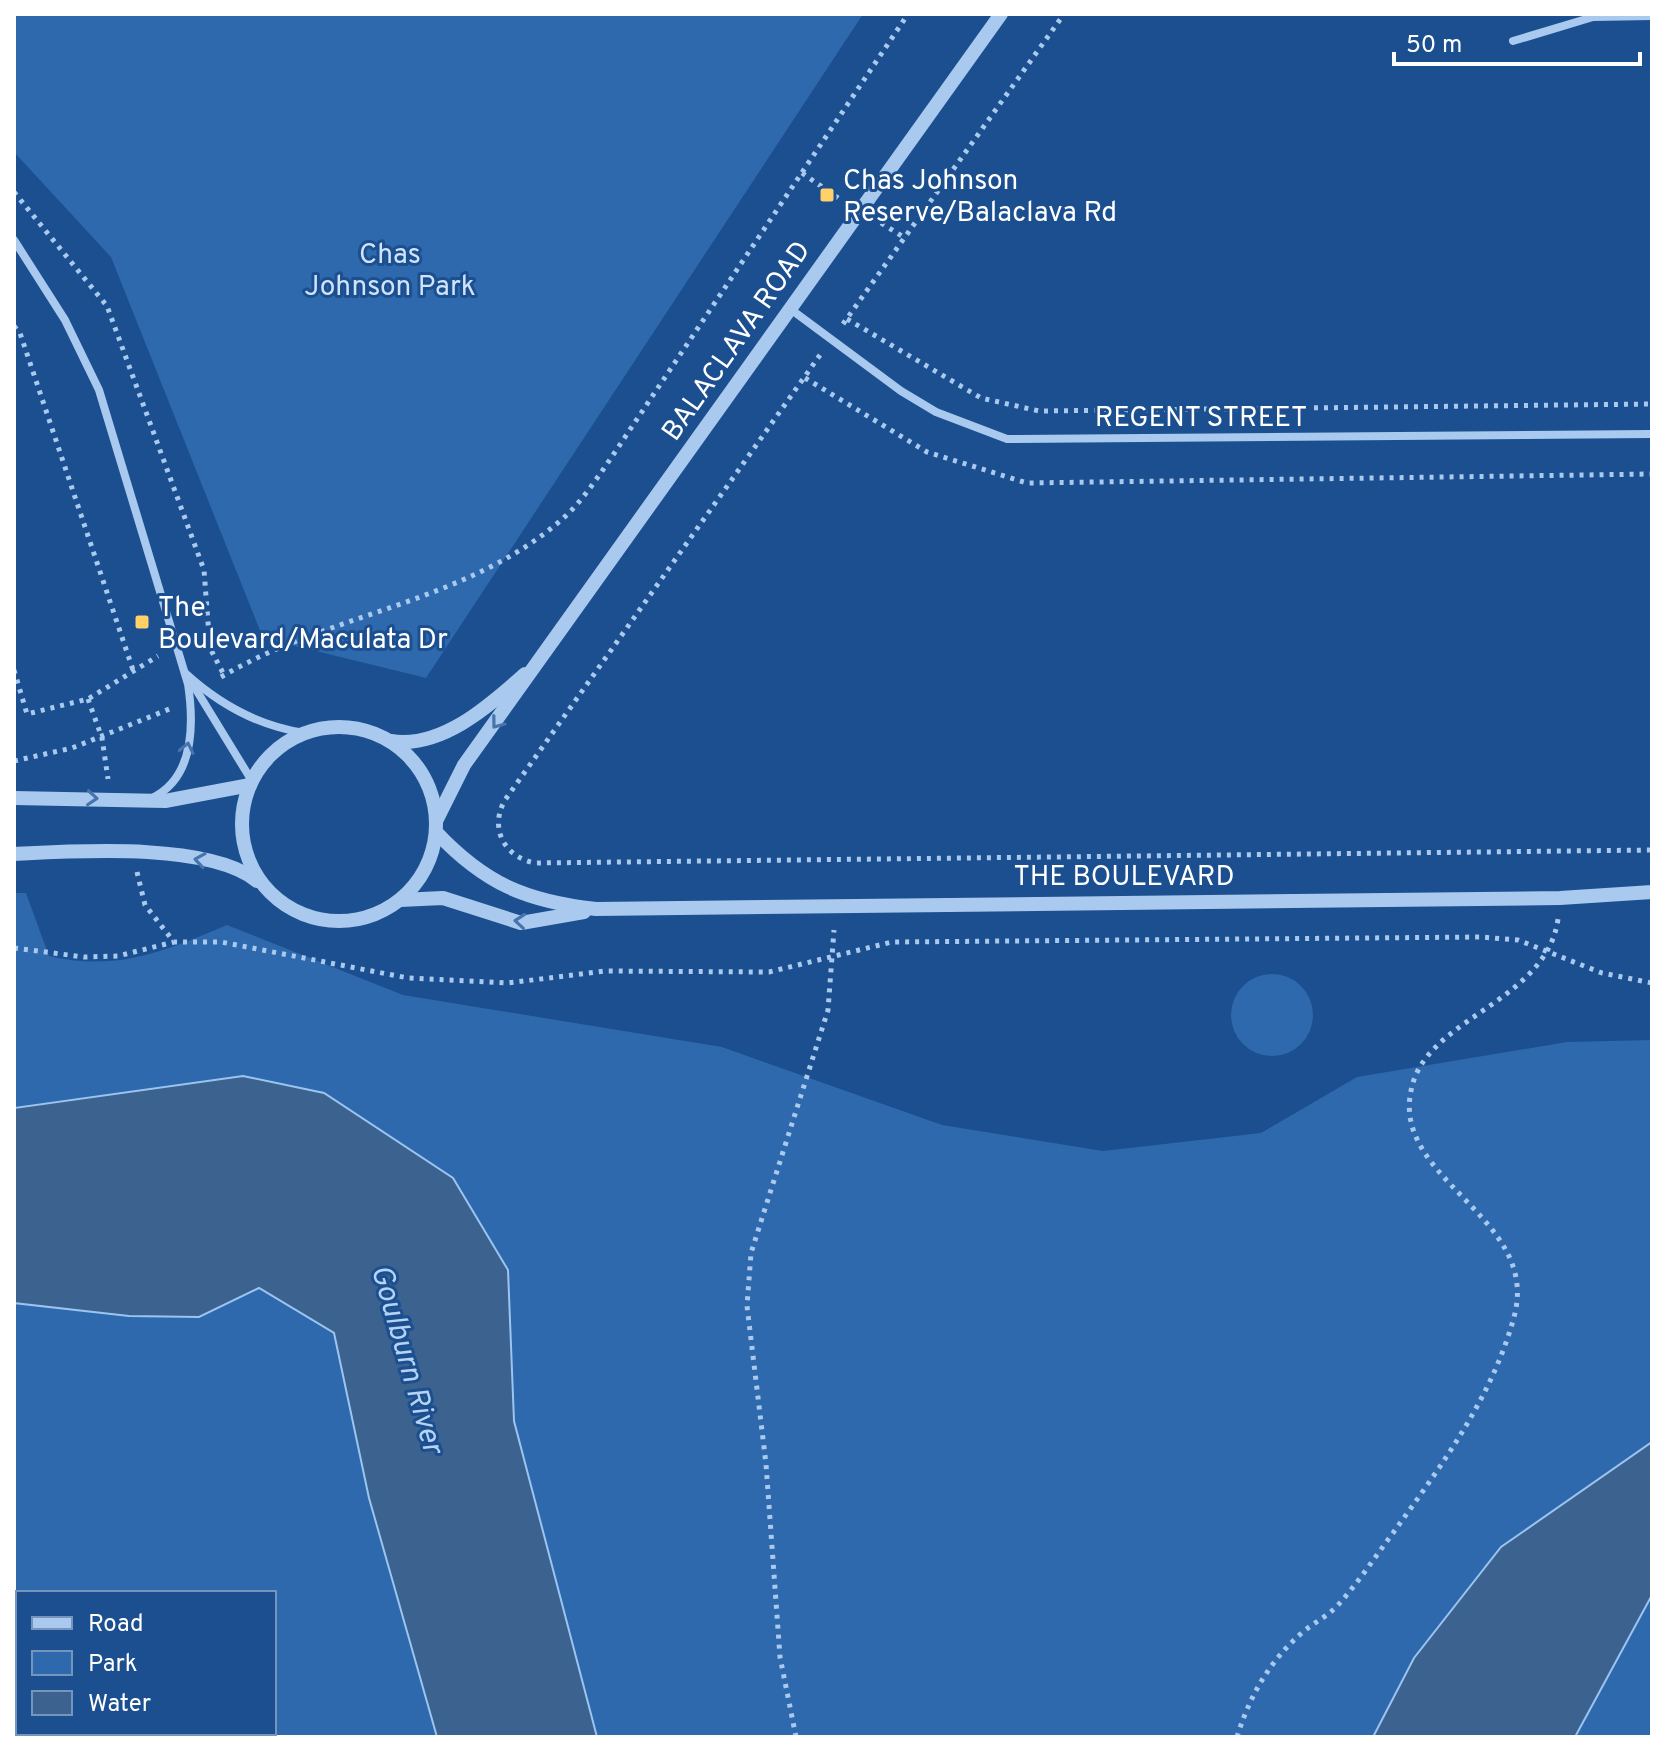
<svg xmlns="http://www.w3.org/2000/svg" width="1666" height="1751" viewBox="0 0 1666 1751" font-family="Overpass,sans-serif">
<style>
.green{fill:#2e69ad;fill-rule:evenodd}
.water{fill:#3c6290;stroke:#9cc4f0;stroke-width:2}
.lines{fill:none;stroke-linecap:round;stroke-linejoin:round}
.path{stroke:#a9c9ee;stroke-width:5;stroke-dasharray:4 6;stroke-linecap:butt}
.minor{stroke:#a9c9ee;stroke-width:8}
.tertiary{stroke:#a9c9ee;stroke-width:14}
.oneway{stroke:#4674ac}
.poi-dot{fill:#ffd166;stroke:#1b4f8f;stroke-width:3}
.labels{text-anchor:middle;stroke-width:6;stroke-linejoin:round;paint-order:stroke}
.poi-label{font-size:28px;fill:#fff;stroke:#1b4f8f;text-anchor:start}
.park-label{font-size:28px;fill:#cfe3fa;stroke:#1b4f8f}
.street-label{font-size:28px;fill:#fff;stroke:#1b4f8f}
.water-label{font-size:30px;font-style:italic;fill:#b5d3f5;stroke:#1b4f8f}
</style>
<rect width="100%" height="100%" fill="#1b4f8f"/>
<g class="green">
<path d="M14,14h849l-437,664 -163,-40 -152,-381 -97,-105z"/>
<path d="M14,893h12l23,63c68,16 116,-5 178,-31l176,70 319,52 220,78 161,26 158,-18 96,-56 210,-35 85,-2v402l-151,105 -87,111 -41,79h-776l-83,-316 -6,-151 -265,-194 -229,32z"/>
<circle cx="1272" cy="1015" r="41"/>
<path d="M259,1288l75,45 35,165 68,239h-423v-434l115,13 69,1zM18,1593h256v140h-256z"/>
<path d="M1652,1595v142h-77z"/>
</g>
<g class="water">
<path d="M243,1076l81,17 129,85 55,92 6,151 83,316h-160l-68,-239 -35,-165 -75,-45 -60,29 -70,-1 -115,-13v-195z"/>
<path d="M1652,1442v153l-77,142h-202l41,-79 87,-111z"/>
</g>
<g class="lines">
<g class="path">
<path d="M802,173l39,27"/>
<path d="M14,192l93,114 97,264 6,78 14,27"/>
<path d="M881,223l24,15"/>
<path d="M847,319l134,79 58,13 613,-7"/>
<path d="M843,324l221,-310"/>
<path d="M14,326l6,7 114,340"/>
<path d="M820,355l-315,445c-16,28 -1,57 30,63l1117,-13"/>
<path d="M805,378l122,74 100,31 625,-9"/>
<path d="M14,670l13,44 61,-15 70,-43"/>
<path d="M221,677c106,-63 244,-74 339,-156 19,-16 33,-37 47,-57l301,-450"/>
<path d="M88,699l14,39 6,41"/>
<path d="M14,761l58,-13 100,-40"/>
<path d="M137,872l8,33 29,37h47l187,36 100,5 97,-12 164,1 123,-30 589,-5 37,3 84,33 50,10"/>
<path d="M14,948l70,9 34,-1 56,-14"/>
<path d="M796,1737l-16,-80 -14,-193 -19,-158 4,-53 77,-243 6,-80"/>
<path d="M1237,1737c13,-42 33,-77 67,-106 11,-9 24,-15 34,-26 20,-22 37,-48 55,-72 48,-67 99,-135 121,-216 29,-105 -137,-139 -99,-240 24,-61 132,-79 143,-158"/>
</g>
<g class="minor">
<path d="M1513,41l80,-24 59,-1"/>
<path d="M14,240l51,80 34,70 89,294c6,40 6,94 -36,114"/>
<path d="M789,308l112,83 35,21 71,27 645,-5"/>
<path d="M185,673c35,32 73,53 120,60"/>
<path d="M192,683l60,98"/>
</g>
<g class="tertiary">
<circle cx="339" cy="824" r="97"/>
<path d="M391,741c51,8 99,-36 134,-67"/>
<path d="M14,798l151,3 85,-16"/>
<path d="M437,819l27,-54 537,-751"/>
<path d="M436,832c49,52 90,69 160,77l964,-11 92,-6"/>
<path d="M14,854c61,-3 195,-12 243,27"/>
<path d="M400,900l43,-2 78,25 63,-11"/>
</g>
</g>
<defs><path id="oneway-chevron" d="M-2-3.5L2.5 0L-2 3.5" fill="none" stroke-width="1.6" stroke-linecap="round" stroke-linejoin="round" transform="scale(2)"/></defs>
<g class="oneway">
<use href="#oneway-chevron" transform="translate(497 723) rotate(127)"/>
<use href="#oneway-chevron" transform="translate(187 748) rotate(-78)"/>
<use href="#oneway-chevron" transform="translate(92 798) rotate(4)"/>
<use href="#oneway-chevron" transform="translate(200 860) rotate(-171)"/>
<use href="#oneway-chevron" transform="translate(520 921) rotate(-175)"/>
</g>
<g class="poi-dot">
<rect x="819" y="187" width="16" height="16" rx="4"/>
<rect x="134" y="614" width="16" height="16" rx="4"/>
</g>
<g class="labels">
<g class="poi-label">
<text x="843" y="189">Chas Johnson<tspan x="843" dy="32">Reserve/Balaclava Rd</tspan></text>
<text x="158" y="616">The<tspan x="158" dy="32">Boulevard/Maculata Dr</tspan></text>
</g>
<g class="park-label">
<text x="390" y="263">Chas<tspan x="390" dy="32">Johnson Park</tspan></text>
</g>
<g class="street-label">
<text transform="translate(735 340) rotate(-55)" y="10">BALACLAVA ROAD</text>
<text x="1201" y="426">REGENT STREET</text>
<text x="1124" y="885">THE BOULEVARD</text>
</g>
<g class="water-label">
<text transform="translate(408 1359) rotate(74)" y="10">Goulburn River</text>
</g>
</g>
<rect width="1666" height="1751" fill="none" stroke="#ffffff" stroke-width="32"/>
<rect x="16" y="1591" width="260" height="144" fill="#1b4f8f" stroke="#7695bc" stroke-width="2"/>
<rect x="32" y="1617" width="40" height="12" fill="#a9c9ee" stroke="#7695bc" stroke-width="2"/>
<text x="88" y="1631" font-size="24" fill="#ffffff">Road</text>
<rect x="32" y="1651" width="40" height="24" fill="#2e69ad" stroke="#7695bc" stroke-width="2"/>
<text x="88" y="1671" font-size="24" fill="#ffffff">Park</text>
<rect x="32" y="1691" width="40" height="24" fill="#3c6290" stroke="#7695bc" stroke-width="2"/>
<text x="88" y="1711" font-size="24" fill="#ffffff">Water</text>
<path d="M1394 52v12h246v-12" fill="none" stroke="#ffffff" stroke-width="4"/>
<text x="1406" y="52" font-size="24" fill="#ffffff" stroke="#1b4f8f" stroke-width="6" paint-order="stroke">50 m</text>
</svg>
